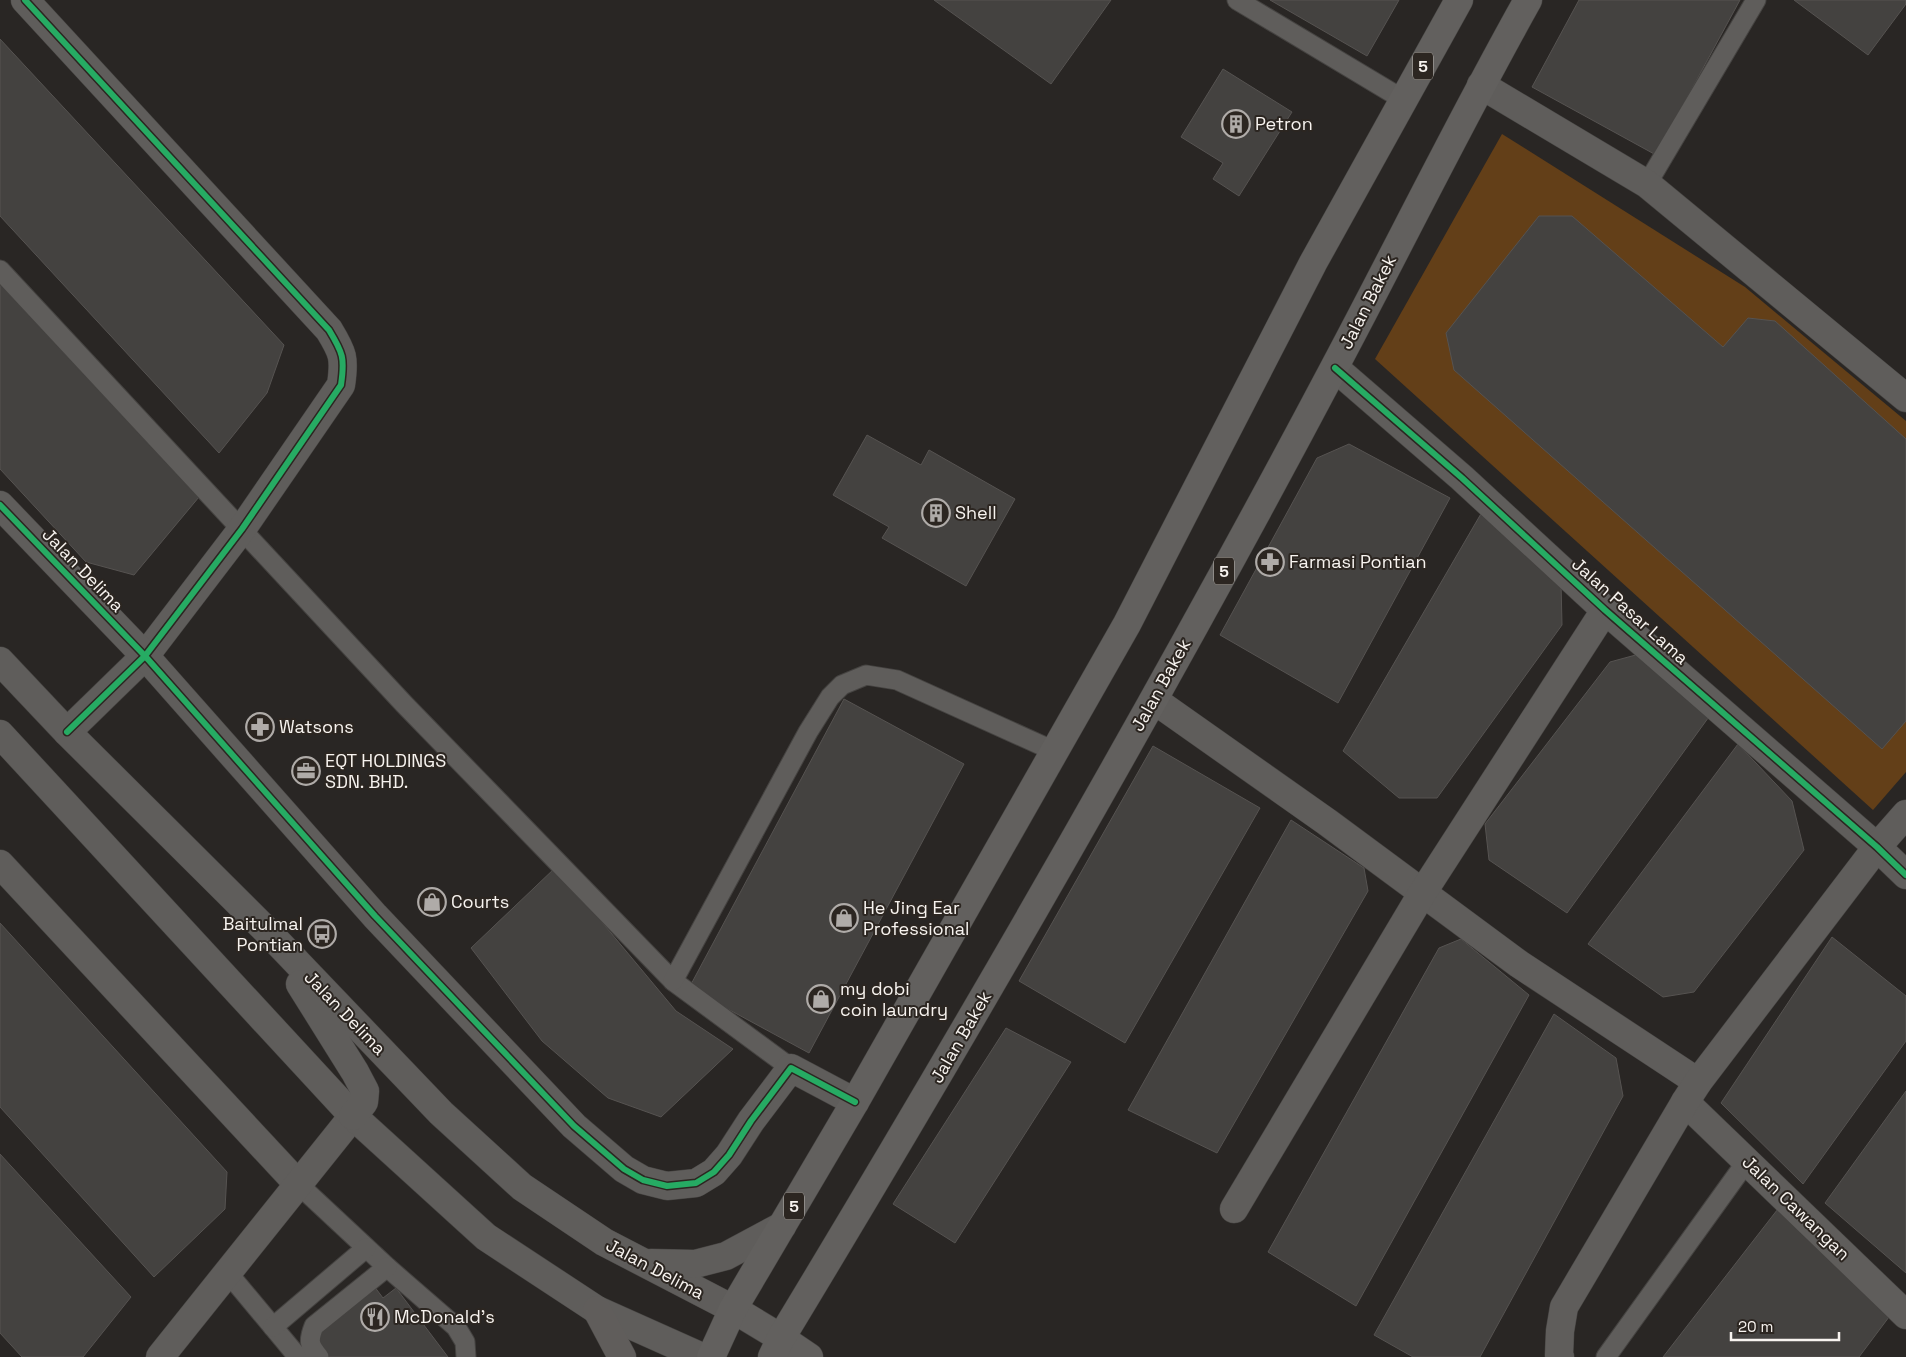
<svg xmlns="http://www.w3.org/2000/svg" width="1906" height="1357" viewBox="0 0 1906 1357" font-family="'Space Grotesk',sans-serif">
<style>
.green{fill:#633f18}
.building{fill:#444240;stroke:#565351}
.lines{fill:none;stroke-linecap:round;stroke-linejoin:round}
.service-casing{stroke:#454341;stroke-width:21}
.minor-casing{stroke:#454341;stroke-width:29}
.tertiary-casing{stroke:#454341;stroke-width:29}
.primary-casing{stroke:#454341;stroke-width:29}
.trunk-casing{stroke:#454341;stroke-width:29}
.service{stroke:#5f5d5b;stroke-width:19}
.minor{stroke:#5f5d5b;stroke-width:28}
.tertiary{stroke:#5f5d5b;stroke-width:28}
.primary{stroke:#605d5b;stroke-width:28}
.trunk{stroke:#62605e;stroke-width:28}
.cycleway-casing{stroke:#2c2621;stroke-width:9}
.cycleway{stroke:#26ab63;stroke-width:6}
.labels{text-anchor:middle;stroke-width:4;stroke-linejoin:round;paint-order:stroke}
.shield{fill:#2c2621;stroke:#bab6b1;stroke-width:1}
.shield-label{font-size:16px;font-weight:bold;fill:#f7f3ef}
.poi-label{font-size:18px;fill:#f7f3ef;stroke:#2c2621;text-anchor:start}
.street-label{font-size:18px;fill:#f7f3ef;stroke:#2c2621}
</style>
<rect width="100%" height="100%" fill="#292624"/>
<path class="green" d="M1502,134l243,153 161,134v351l-33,38 -498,-451z"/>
<g class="building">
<path d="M934,0h177l-60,84z"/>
<path d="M1270,0h129l-32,56z"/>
<path d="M1579,0h161l-84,155 -124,-68z"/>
<path d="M1794,0h112v4l-38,51z"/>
<path d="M0,39l284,306 -17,48 -48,60 -219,-237z"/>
<path d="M1223,69l69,43 -53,84 -26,-17 10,-16 -42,-26z"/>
<path d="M1539,216h33l151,131 25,-29 27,3 131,118v282l-24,28 -428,-379 -8,-37z"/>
<path d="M0,284l199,213 -65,78 -48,-13 -86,-93z"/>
<path d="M867,435l54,30 8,-15 86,49 -49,87 -84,-48 7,-11 -56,-32z"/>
<path d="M1349,444l101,54 -112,205 -118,-68 97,-177z"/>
<path d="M1482,512l79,71 1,42 -125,173h-38l-56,-47z"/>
<path d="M1643,653l68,61 -144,199 -78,-53 -4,-36 125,-162z"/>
<path d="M844,699l120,65 -155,289 -120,-65z"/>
<path d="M1738,744l54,57 12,49 -110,142 -31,5 -75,-53z"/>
<path d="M1153,746l107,62 -135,235 -106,-62z"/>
<path d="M1291,820l73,48 4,23 -151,262 -89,-43z"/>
<path d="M556,867l120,144 57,38 -72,68 -53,-19 -66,-57 -71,-93z"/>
<path d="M0,923l227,249 -2,37 -71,68 -154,-170z"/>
<path d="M1832,937l74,59v45l-103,143 -82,-81z"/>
<path d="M1461,939l68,56 -173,311 -88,-54 171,-304z"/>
<path d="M1554,1014l62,44 7,38 -143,261h-67l-39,-22z"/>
<path d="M1006,1028l65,34 -116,181 -62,-39z"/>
<path d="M1906,1091v182l-81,-70z"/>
<path d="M0,1154l131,143 -48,60h-61l-22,-24z"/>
<path d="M1781,1205l111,108 -33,44h-196z"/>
<path d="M374,1286l9,12 13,-10 52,69h-123l-17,-22z"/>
</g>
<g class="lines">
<defs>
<g id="service">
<path d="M1237,0l167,100"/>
<path d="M1647,184l109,-184"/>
<path d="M0,270l404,434 269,277 118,87"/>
<path d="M673,981l135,-249 22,-35 12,-12 24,-10 31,5 157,71"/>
<path d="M298,1184l89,83 69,60 9,15 1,15"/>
<path d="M228,1273l70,84"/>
<path d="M273,1327l93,-79"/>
<path d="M319,1357c-10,-12 -11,-16 -5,-31l73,-59"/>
<path d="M1606,1357l141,-196"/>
</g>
<g id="minor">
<path d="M25,0l304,330c14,23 16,28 12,55l-99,144 -97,127 -78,76"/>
<path d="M1481,85l166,99 259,214"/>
<path d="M1335,368l127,110 143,132 272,237 29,28"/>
<path d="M0,505l145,151 230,260 199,210 50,43 19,11 24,6 29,-3 18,-11 15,-17 22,-34 40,-53 64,34"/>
<path d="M1154,700l173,122 192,142 179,118"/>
<path d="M0,864l298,320"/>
<path d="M1685,1102l221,213"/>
<path d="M1234,1209l189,-317 182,-282"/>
<path d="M160,1357l193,-241"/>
<path d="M1560,1357l-1,-2 1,-24 4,-24 121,-205 13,-20 179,-235 29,-33"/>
</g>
<g id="tertiary">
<path d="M0,661l67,71 197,196 177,185 81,74 82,55 129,67"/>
<path d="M0,734l353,382 133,121 111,73 105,47"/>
<path d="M300,984l55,88 10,19 -1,11 -11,14"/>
<path d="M651,1263l44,1 31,-8 56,-30"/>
</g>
<path id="primary" d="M597,1310l25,47"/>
<g id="trunk">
<path d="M733,1309l48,29 28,19"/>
<path d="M711,1357l22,-48 122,-207 272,-478 186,-361 146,-263"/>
<path d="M772,1357l9,-19c193,-319 379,-641 553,-970 65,-122 126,-247 194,-368"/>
</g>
</defs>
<use href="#service" class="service-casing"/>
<use href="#minor" class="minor-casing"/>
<use href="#tertiary" class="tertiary-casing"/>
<use href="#primary" class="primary-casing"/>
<use href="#trunk" class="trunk-casing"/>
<use href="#service" class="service"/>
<use href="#minor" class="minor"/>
<use href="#tertiary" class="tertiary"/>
<use href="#primary" class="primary"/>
<use href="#trunk" class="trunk"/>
<defs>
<g id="cycleway">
<path d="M25,0l304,330c14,23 16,28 12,55l-99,144 -97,127 -78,76"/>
<path d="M1335,368l127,110 143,132 272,237 29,28"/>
<path d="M0,505l145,151 230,260 199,210 50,43 19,11 24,6 29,-3 18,-11 15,-17 22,-34 40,-53 64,34"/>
</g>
</defs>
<use href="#cycleway" class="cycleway-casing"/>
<use href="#cycleway" class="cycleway"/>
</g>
<defs>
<symbol id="building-ring" viewBox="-11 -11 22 22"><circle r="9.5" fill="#2c2621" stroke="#afaba8" stroke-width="1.5"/><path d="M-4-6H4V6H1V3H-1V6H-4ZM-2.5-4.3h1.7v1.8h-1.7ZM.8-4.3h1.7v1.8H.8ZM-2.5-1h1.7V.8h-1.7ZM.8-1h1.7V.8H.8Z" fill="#afaba8"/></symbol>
<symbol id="pharmacy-ring" viewBox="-11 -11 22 22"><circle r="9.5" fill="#2c2621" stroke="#afaba8" stroke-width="1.5"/><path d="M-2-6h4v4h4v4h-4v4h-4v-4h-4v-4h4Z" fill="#afaba8"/></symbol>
<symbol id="office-ring" viewBox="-11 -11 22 22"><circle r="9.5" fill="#2c2621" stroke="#afaba8" stroke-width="1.5"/><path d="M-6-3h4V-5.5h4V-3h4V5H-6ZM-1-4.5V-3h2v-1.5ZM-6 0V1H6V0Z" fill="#afaba8"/></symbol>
<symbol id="shop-ring" viewBox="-11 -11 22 22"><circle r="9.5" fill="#2c2621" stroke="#afaba8" stroke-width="1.5"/><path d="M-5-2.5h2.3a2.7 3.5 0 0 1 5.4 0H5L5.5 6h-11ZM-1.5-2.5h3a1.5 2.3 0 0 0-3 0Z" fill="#afaba8"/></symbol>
<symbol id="bus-ring" viewBox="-11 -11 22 22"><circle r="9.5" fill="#2c2621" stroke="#afaba8" stroke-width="1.5"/><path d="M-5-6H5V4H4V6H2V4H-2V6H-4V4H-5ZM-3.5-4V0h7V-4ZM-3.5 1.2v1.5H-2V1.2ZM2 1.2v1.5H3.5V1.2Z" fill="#afaba8"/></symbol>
<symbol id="restaurant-ring" viewBox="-11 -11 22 22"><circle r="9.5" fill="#2c2621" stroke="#afaba8" stroke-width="1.5"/><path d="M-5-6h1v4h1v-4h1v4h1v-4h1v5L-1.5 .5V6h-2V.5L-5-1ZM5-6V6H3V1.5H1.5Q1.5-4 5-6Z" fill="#afaba8"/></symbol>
</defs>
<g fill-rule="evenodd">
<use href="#building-ring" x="1220" y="108" width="32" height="32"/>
<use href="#building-ring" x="920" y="497" width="32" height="32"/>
<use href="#pharmacy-ring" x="1254" y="546" width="32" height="32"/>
<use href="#pharmacy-ring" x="244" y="711" width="32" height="32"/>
<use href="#office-ring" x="290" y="755" width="32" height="32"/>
<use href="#shop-ring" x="416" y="886" width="32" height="32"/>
<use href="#shop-ring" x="828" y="902" width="32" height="32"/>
<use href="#bus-ring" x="306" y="918" width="32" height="32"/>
<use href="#shop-ring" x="805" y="983" width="32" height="32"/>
<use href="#restaurant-ring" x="359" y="1301" width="32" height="32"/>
</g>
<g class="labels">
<g class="shield">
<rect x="1413" y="52.5" width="20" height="27" rx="4"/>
<rect x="1214" y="557.5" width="20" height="27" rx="4"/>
<rect x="784" y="1192.5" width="20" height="27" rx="4"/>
</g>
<g class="shield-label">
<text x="1423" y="72">5</text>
<text x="1224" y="577">5</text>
<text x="794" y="1212">5</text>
</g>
<g class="poi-label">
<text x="1255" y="130">Petron</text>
<text x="955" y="519">Shell</text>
<text x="1289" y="568">Farmasi Pontian</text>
<text x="279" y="733">Watsons</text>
<text x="325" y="767">EQT HOLDINGS<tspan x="325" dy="21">SDN. BHD.</tspan></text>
<text x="451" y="908">Courts</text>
<text x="863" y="914">He Jing Ear<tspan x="863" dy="21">Professional</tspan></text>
<text x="303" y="930" text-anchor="end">Baitulmal<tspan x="303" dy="21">Pontian</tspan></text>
<text x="840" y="995">my dobi<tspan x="840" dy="21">coin laundry</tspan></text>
<text x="394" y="1323">McDonald's</text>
</g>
<g class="street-label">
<text transform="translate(1368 302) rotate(-63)" y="6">Jalan Bakek</text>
<text transform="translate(83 570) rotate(46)" y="6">Jalan Delima</text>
<text transform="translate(1630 611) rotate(42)" y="6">Jalan Pasar Lama</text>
<text transform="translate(1161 685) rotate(-61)" y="6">Jalan Bakek</text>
<text transform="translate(345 1013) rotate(46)" y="6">Jalan Delima</text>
<text transform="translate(961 1037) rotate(-60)" y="6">Jalan Bakek</text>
<text transform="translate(1796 1208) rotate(44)" y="6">Jalan Cawangan</text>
<text transform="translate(655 1269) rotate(28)" y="6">Jalan Delima</text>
</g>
</g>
<path d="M1731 1332v8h108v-8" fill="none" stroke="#f7f3ef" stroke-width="2.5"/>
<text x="1738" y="1332" font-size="15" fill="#f7f3ef" stroke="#2c2621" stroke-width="4" paint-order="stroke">20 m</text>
</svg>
